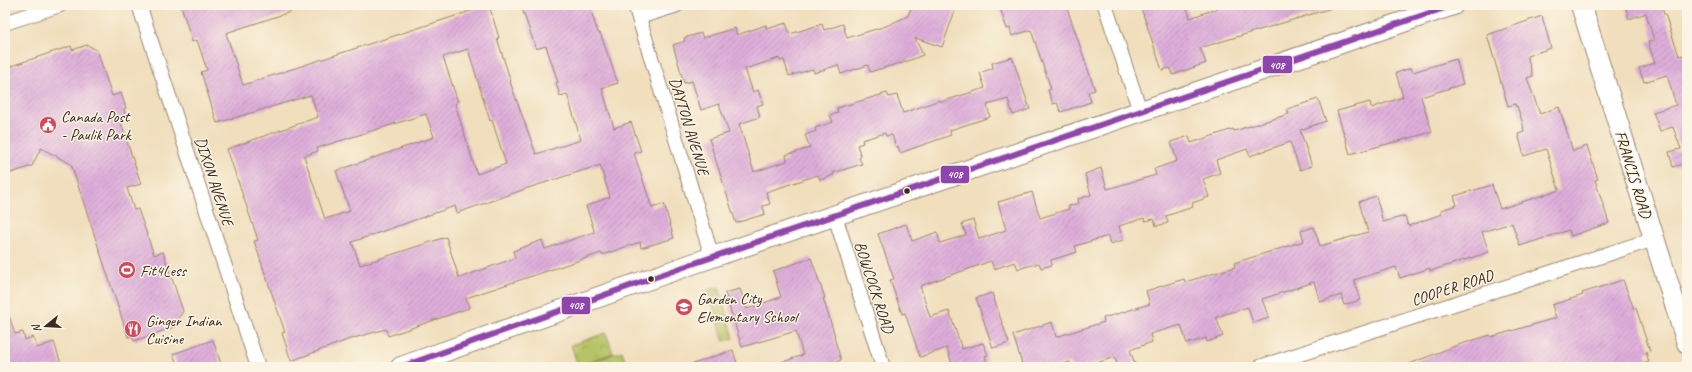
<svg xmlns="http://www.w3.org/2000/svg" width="1692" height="372" viewBox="0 0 1692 372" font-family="Caveat,sans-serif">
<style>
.park{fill:url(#park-crowns);stroke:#797742}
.garden{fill:#b7c466;stroke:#797742}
.building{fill:url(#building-hatch);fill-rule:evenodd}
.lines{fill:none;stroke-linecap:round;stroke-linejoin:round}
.street-casing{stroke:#96846d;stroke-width:16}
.secondary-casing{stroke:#96846d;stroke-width:22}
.street{stroke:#fff;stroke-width:14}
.secondary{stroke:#fff;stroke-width:20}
.bus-1-casing{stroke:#fcf5e5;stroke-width:9}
.bus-1{stroke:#8e44ad;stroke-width:6}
.bus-dot{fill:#3b2a1e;stroke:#fcf5e5;stroke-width:1.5}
.labels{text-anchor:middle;stroke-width:3;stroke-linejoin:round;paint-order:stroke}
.poi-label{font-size:16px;fill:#3b2a1e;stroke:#fcf5e5;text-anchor:start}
.street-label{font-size:16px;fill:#3b2a1e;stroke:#fcf5e5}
.line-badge{stroke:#fcf5e5;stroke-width:1.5}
.badge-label{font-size:11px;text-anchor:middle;font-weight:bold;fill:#fff}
</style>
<defs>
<pattern id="park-crowns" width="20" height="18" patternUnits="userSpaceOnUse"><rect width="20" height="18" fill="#b7c466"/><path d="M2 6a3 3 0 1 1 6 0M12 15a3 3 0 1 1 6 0" fill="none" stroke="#969f53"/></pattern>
<pattern id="building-hatch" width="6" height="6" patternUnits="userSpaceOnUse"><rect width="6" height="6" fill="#dfaedb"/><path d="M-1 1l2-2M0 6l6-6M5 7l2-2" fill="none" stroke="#b68eb1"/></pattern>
</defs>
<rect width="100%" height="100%" fill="#fcf5e5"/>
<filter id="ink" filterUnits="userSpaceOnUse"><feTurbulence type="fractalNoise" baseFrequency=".025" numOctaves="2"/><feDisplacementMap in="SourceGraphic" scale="8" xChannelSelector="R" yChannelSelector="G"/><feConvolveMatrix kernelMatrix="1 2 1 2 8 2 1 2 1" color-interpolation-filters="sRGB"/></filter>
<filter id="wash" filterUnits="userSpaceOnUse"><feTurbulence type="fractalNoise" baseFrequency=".012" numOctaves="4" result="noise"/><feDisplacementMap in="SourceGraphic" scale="16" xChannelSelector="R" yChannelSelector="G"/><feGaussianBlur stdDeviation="0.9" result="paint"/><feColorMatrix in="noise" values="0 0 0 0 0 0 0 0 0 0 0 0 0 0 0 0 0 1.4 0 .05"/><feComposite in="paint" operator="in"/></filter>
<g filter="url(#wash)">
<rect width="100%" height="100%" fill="#f0debc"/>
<path class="park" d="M606,333l7,20 -35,13 -7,-21z"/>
<g class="garden">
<path d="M719,287l15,51 -10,3 -16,-51z"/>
<path d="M622,351l5,16h-49z"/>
</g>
<g id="blocks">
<g class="building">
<path d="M181,5h124v2l-79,26 17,52 246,-80 10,33h-2l14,44h-1l26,72 45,-14 -14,-46 -7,2 -4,-13 2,-1 -12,-36 -10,3 -15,-44h68l9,28h2l18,50 -16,5 12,40 17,-6 10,29 -7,2 18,55 12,-4 10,34 -33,10 -1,-6 -38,13 -1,-2 -135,45 3,10 -81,28 -2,-7 -36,10 -59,22 -9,-28 3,-1 -31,-91 4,-1 -31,-91 91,-32 -7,-22 -94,28 -16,-51 6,-2 -10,-30 -5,2zM468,49l22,72 2,-1 14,44 -29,10 -22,-70 3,-2 -15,-45zM426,114l8,23 -98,34 14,40 -25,8 -21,-63 14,-5 -1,-3zM600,165l10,32 -24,9 8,24v2l-49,17 -3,-9 -29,11 2,7 -56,20 -13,-41 -86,28 -8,-23 103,-36 2,7 68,-24z"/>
<path d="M912,5h45l-15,42 -27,-9 8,17 -23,9v-1l-30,9 -2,-7 -27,9 -3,-9 -24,8 -1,-4 -24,7 -5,-16 -4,1 -1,-3 -34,11 8,23 5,-2 5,14 -6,2 3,11 -21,7 15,48 33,-11 -1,-6 24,-7 -5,-13 11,-4 -1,-3 18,-6 -3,-7 8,-2 -1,-5 50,-15 2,4 8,-2 6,18 37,-13 1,2 44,-14 -5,-15 13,-5 -1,-5 20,-6 18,52 -17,6 -5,-16 -21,6 3,12 -40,13 1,5 -51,18 -2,-7 -2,1 -4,-12 -6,1 -1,-3 -23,7 1,3 -6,2 4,12 -2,1 3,6 -29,9 1,2 -14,5 -2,-5 -52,17 4,12 -7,2 2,8 -29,9 -27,-84 20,-6 -10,-29 -18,6 -9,-29 -8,2 -11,-38 12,-4 -1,-3 17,-5 2,5 32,-10 2,7 29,-10 1,4 19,-6 4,11 32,-10 2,6 19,-6 4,14 39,-12 22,-10z"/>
<path d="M999,5h67l29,85 -7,2 3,10 -30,10 -4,-9 -4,1 -5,-14 3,-1 -20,-59 -19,6 -2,-8 -3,1z"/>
<path d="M1140,5h46l4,13 37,-13h104l1,3 -132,40 6,15 -33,12 -3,-7 -8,2z"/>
<path d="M1625,5h38l1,3h-2l2,6h1l14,42 8,-2v109l-14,4 -4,-15 12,-3 -8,-22 -13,4 -7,-19 23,-7 -9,-30 -23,7 -5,-14 16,-5 -7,-21 6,-2 -8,-27 -17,6z"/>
<path d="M1542,16l9,32 -24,8 6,20 -6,2 13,36 19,-7 14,44 14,-5 11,33 -3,1 14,43 -38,13 -2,-6 -49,16 -8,-23 -30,9 7,20 -59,19v-3l-30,10 -4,-11 -42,13 6,20 -16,5 -3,-10 -21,7 -6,-20 -21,7 -31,10 7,19 -16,5 -5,-16 -32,10 7,19 -16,6 -1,-4 -19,6 -6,-19 -31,9 2,8 -22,8 6,17h-18l-3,-10 -30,10h-13l-2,-5 -17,5h-30l-10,-32 39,-13 4,15 48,-15 -1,-4 47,-14 -4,-13 38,-12 1,3 50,-15 -1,-4 70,-22 -3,-10 13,-4 6,19 48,-14 -9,-30 17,-6 7,26 22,-6 3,10 34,-12 -1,-4 16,-5 -3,-9 38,-11 8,24 59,-19 -13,-41 -22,7 -6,-22 6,-2 -1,-8 -6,-18 -1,1 -1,-3 -7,2 -21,-71z"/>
<path d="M87,45l10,5 15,46 9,-3 5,15 -2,1 2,9 -6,2 21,64 -14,4 7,22 4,-1 16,46 9,-3 20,59 -9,16 -40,14 -2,-5 -4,1 -57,-173 -30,-16 -9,18 -27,9v-107l66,-22 1,4z"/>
<path d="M1456,59l7,25 -42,13 11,35 -82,22 -13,-43 33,-9 1,6 32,-11 -7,-24 15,-5 2,4z"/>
<path d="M1318,99l8,22 -26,9 12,36 -12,4 -10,-28 -40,14 -3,-7 -31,11 4,13 -17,6 6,18 -17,6 1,4 -27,9 2,7 -12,3 -2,-7 -9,2 -1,-3 -25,8 4,14 -13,4 -2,-8 -33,10 2,6 -26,8 1,5 -11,3 -2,-5 -21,6 -3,-7 -21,7 -3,-8 -71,25 10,31 19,-6 13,38 21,-6 5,12 -3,1 3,11h-35l-6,-19 -27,9 -15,-44 -3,1 -12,-34 4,-1 -16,-45 28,-10 6,17 25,-9 3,11 26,-8 -4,-11 11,-4 6,19 27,-9 -8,-28 34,-10 8,26 29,-9v-3l10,-3 -1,-4 13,-4 -6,-21 16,-6 6,21 49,-14 -2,-6 23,-8 -6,-19 18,-6 2,7 42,-14 1,2 55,-17 -2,-5z"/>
<path d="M811,258l14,40h-2l12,38 -1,1 7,23 -19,7h-47l-1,-2 29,-10 -7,-24 -54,16 -17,-54 15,-4 7,20 34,-12 -8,-26z"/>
<path d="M1623,280l11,29 2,-1 10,31 4,12 -4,1 3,10 -14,5h-231v-1l51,-20 35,-11 1,2 65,-19 -4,-13 31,-10 -1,-2z"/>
<path d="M992,293l17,50 -16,5 -17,-50z"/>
<path d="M5,310h2l8,24 8,-2 2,8 8,-3 4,11 17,-6 8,25h-57z"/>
<path d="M213,340l9,27h-44l-5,-13z"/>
<path d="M733,350l5,17h-48v-2z"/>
</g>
</g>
</g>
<g filter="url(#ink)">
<use href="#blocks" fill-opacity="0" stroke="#96846d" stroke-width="1"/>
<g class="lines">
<defs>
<g id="street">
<path d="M139,5l119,362"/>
<path d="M635,5l77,252"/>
<path d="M1105,5l35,106"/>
<path d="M639,17l38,-12"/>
<path d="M5,23l55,-18"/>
<path d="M835,216l48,151"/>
<path d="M1260,367l394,-128"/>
</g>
<g id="secondary">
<path d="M1581,5l106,338"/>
<path d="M401,367l294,-104 758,-258"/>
</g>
</defs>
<use href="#street" class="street-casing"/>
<use href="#secondary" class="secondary-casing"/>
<use href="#street" class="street"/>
<use href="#secondary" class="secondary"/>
<defs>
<path id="bus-1" d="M401,367l294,-104 758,-258"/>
</defs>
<use href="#bus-1" class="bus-1-casing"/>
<use href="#bus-1" class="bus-1"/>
</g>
</g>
<defs>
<symbol id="civic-disc" viewBox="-11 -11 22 22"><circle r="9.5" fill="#d1495b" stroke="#fcf5e5"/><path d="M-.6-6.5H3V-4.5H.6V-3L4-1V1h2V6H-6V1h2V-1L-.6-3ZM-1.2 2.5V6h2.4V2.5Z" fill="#fff"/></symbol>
<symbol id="stadium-disc" viewBox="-11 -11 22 22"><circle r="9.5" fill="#d1495b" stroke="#fcf5e5"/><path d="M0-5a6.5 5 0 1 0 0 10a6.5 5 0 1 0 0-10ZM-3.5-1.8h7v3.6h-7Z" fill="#fff"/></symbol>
<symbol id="school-disc" viewBox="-11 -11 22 22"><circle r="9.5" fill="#d1495b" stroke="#fcf5e5"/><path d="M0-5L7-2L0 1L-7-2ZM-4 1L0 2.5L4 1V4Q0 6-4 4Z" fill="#fff"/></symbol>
<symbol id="restaurant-disc" viewBox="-11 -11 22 22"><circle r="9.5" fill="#d1495b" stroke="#fcf5e5"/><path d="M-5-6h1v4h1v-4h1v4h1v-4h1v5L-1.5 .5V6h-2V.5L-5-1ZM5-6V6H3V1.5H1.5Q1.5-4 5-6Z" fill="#fff"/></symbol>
</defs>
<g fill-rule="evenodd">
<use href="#civic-disc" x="38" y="115" width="20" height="20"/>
<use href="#stadium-disc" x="117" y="260" width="20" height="20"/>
<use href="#school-disc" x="674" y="297" width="20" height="20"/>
<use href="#restaurant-disc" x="123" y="319" width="20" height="20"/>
</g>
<g class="bus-dot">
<circle cx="907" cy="191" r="3.5"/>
<circle cx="651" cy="279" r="3.5"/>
</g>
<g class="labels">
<g class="poi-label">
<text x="61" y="122">Canada Post<tspan x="61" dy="18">- Paulik Park</tspan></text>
<text x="140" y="276">Fit4Less</text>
<text x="697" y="304">Garden City<tspan x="697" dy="18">Elementary School</tspan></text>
<text x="146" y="326">Ginger Indian<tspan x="146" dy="18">Cuisine</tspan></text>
</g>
<g class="street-label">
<text transform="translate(690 126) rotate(73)" y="6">DAYTON AVENUE</text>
<text transform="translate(1634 174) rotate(73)" y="6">FRANCIS ROAD</text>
<text transform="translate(215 181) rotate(72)" y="6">DIXON AVENUE</text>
<text transform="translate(875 287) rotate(72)" y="6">BOWCOCK ROAD</text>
<text transform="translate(1452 287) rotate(-18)" y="6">COOPER ROAD</text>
</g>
</g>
<g class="line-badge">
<rect x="1262" y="55" width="31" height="19" rx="4" fill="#8e44ad"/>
<rect x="940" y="165" width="30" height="19" rx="4" fill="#8e44ad"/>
<rect x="561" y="296" width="30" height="19" rx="4" fill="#8e44ad"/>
</g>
<g class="badge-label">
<text x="1277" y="69">408</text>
<text x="955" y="178">408</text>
<text x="576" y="309">408</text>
</g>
<rect width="1692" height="372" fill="none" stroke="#fcf5e5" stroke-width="20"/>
<g transform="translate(46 326) rotate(252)" stroke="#fcf5e5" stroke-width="3" paint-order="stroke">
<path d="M0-3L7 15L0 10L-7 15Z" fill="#3b2a1e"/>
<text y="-6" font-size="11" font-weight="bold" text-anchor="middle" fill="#3b2a1e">N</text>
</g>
</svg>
